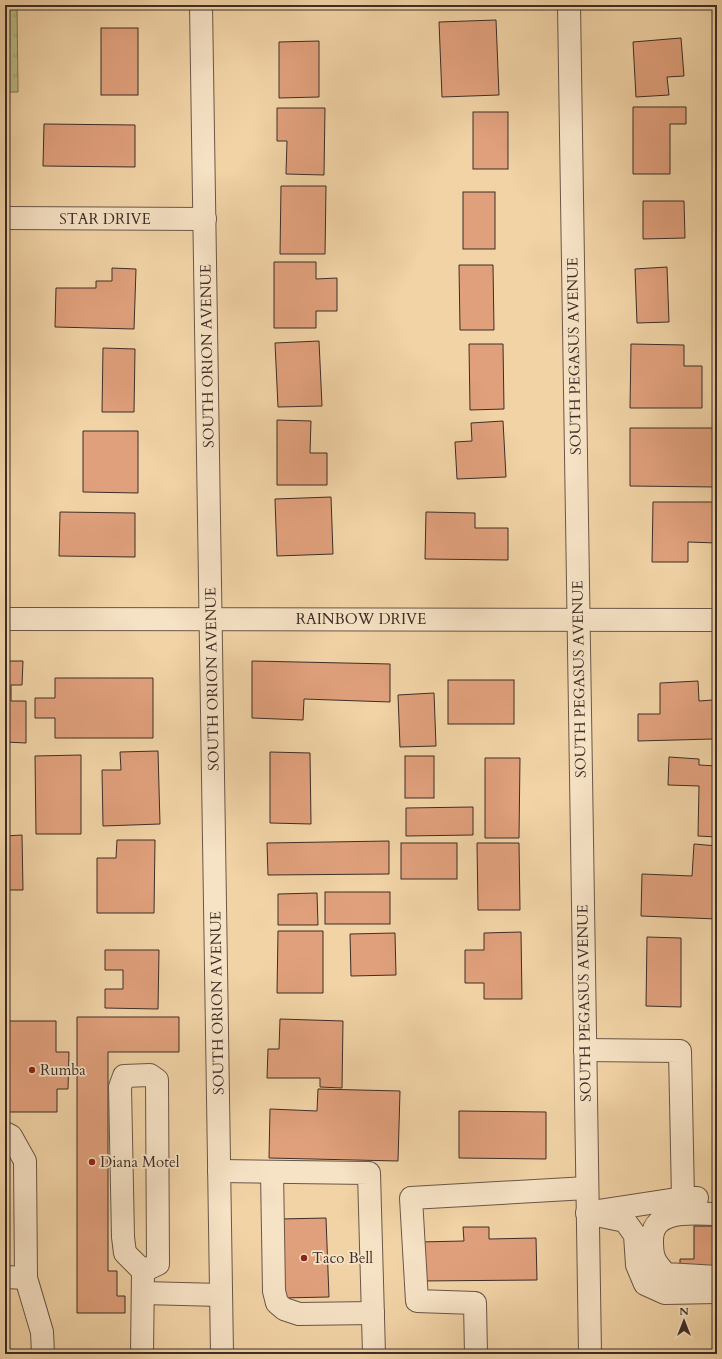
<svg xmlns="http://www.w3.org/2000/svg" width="722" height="1359" viewBox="0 0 722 1359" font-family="Cardo,serif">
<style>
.park{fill:url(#park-tufts);stroke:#7c7557}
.building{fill:#e0a07c;stroke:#3d2e28}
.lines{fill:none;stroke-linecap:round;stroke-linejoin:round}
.minor-casing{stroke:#6a5748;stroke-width:24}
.minor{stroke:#f6e2c5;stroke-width:22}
.poi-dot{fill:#8f2418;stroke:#f6e2c5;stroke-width:1.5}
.labels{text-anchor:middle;stroke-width:3.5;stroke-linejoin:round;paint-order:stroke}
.street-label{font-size:15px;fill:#3d2e28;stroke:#f6e2c5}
.poi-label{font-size:15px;fill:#3d2e28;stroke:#f6e2c5;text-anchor:start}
</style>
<defs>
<pattern id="park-tufts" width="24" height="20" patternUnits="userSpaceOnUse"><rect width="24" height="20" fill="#bbbc86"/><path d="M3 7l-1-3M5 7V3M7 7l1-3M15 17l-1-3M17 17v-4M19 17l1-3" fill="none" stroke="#99996e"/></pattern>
</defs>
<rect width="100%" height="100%" fill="#f1d3a6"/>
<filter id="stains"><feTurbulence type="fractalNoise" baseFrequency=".005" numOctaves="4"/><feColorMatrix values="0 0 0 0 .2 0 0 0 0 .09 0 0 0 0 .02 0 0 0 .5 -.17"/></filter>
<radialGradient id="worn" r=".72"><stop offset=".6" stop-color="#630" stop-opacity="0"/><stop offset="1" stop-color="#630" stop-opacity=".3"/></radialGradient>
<path class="park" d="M5,5h12l1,87h-13z"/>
<g class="building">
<path d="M496,20l3,75 -57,2 -3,-75z"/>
<rect x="101" y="28" width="37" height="67"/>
<path d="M681,38l3,38 -17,1 2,18 -33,2 -3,-55z"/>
<path d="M319,41v56l-40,1v-56z"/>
<path d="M633,107h53v17h-16v50h-37z"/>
<path d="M277,108h48l-1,67 -38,-1 1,-33h-10z"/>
<rect x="473" y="112" width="35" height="57"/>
<path d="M44,124l91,1v42l-92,-1z"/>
<path d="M281,186h45l-1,68h-45z"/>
<rect x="463" y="192" width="32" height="57"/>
<path d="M643,201h41l1,37 -42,1z"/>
<path d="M274,262h42v17l21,-1v33h-21v17h-42z"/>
<path d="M459,265h34l1,65h-34z"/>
<path d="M667,267l2,55 -32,1 -2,-54z"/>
<path d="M112,268l24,1 -2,60 -79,-2 1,-39h40v-7h16z"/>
<path d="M319,341l3,65 -44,1 -3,-64z"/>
<path d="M469,344h34l1,65 -34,1z"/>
<path d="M631,344l53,1v21h18v42h-72z"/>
<path d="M103,348l32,1 -1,63h-32z"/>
<path d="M277,420l34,1 -1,32h17v32h-50z"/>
<path d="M503,421l3,56 -49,2 -2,-37 17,-1 -1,-18z"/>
<path d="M630,428h87v59l-87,-1z"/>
<path d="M83,431h55v62l-55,-1z"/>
<path d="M331,497l2,57 -56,2 -2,-57z"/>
<path d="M653,502h64v41l-29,-1v20h-36z"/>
<path d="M60,512l75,1v44l-76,-1z"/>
<path d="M426,512l49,1v15h33v32l-83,-1z"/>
<path d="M5,661h18l-1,24h-11v16h15v42l-21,-1z"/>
<path d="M252,661l138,3v38l-86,-3 -1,21 -51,-2z"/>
<path d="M55,678h98v60h-98v-20h-20v-20h20z"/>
<rect x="448" y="680" width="66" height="44"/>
<path d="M698,681l1,20 14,-1v39l-75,2v-27h22v-31z"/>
<path d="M434,693l2,53 -36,1 -2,-52z"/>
<path d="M158,751l2,73 -57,2 -1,-56h19l-1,-18z"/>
<path d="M270,752l40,1 1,71 -41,-1z"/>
<path d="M81,755v79h-45l-1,-78z"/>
<rect x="405" y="756" width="29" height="42"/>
<path d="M669,757l30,2v6l18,1v71l-19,-1 1,-50 -31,-1z"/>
<path d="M485,758h35l-1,80h-34z"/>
<path d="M473,807v28l-67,1v-28z"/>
<path d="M22,835l1,55h-18v-54z"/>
<path d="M117,840h38l-1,73h-57v-55h19z"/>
<path d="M389,841v33l-121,1 -1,-32z"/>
<rect x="401" y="843" width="56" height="36"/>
<path d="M477,843h42l1,67h-42z"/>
<path d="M694,844l23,2v73l-76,-3 1,-42 50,2z"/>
<rect x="325" y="892" width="65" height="32"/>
<path d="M317,893l1,32h-40v-31z"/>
<path d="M278,931h45v62h-46z"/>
<path d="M521,932l1,67h-38v-16h-19v-33h19v-17z"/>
<path d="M395,933l1,42 -45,1 -1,-42z"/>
<path d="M647,937l34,1v69l-35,-1z"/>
<path d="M105,950h54l-1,59 -53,-1v-19h18v-19h-18z"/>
<path d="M77,1017h102v35h-71v219h9v25h8v17h-48z"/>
<path d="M280,1019l63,2 -1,67 -22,-1v-9h-53l1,-29h11z"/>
<path d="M5,1021h51v31h13l-1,37h-11v23h-49v-24h-3z"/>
<path d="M318,1089l82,2 -2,70 -129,-3 1,-49 47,2z"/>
<path d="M459,1111l87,1v47l-87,-1z"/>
<path d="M326,1218l3,79 -47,1 -2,-79z"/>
<path d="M694,1226h23v40h-6v9l-31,-5v-11h14z"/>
<path d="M463,1227h26v12l47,-1 1,42 -117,1 -1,-39 45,-1z"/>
</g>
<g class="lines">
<defs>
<g id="minor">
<path d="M201,5l21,1349"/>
<path d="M569,5l21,1349"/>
<path d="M5,218l200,1"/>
<path d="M5,619l712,1"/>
<path d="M585,1050l95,1 3,147"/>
<path d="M5,1133l6,3 14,25 1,117 16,54 1,22"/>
<path d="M219,1171l150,2 5,181"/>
<path d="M272,1172l2,119 3,12 7,6 15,5 74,-1"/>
<path d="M598,1211l85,-13h14"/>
<path d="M587,1213l38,8 10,14 2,30 8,19 20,9 52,-1"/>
<path d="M717,1214c-24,0 -66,-7 -65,28 0,16 3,21 14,32l51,3"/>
<path d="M5,1277l21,1"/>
<path d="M143,1293l78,2"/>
<path d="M142,1354l1,-83 -18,-18 -2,-16 -3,-150 4,-11 26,-1 7,5 1,184 -15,7"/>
<path d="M476,1354l-1,-51 -58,-2 -6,-103 176,-10"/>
</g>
</defs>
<use href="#minor" class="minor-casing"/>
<use href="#minor" class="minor"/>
</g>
<g class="poi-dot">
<circle cx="32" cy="1070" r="4"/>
<circle cx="92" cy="1162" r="4"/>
<circle cx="304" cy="1258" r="4"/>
</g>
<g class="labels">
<g class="street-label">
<text x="105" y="224">STAR DRIVE</text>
<text transform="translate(207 356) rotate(-91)" y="5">SOUTH ORION AVENUE</text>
<text transform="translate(574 356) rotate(-91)" y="5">SOUTH PEGASUS AVENUE</text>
<text x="361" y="624">RAINBOW DRIVE</text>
<text transform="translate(212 679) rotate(-91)" y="5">SOUTH ORION AVENUE</text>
<text transform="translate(579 679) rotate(-91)" y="5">SOUTH PEGASUS AVENUE</text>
<text transform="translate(217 1003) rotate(-91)" y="5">SOUTH ORION AVENUE</text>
<text transform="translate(584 1003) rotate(-91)" y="5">SOUTH PEGASUS AVENUE</text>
</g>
<g class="poi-label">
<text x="40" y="1075">Rumba</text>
<text x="100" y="1167">Diana Motel</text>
<text x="312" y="1263">Taco Bell</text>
</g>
</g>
<rect width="722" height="1359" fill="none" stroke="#f1d3a6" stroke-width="20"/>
<rect x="6" y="6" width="710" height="1347" fill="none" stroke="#3d2e28" stroke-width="2"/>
<rect x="10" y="10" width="702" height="1339" fill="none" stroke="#3d2e28"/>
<g transform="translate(684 1321)" stroke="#f6e2c5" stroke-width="3" paint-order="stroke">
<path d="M0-3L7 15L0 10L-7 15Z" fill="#3d2e28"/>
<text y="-6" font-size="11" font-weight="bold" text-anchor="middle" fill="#3d2e28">N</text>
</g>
<rect width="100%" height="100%" filter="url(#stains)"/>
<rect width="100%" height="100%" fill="url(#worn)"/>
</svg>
